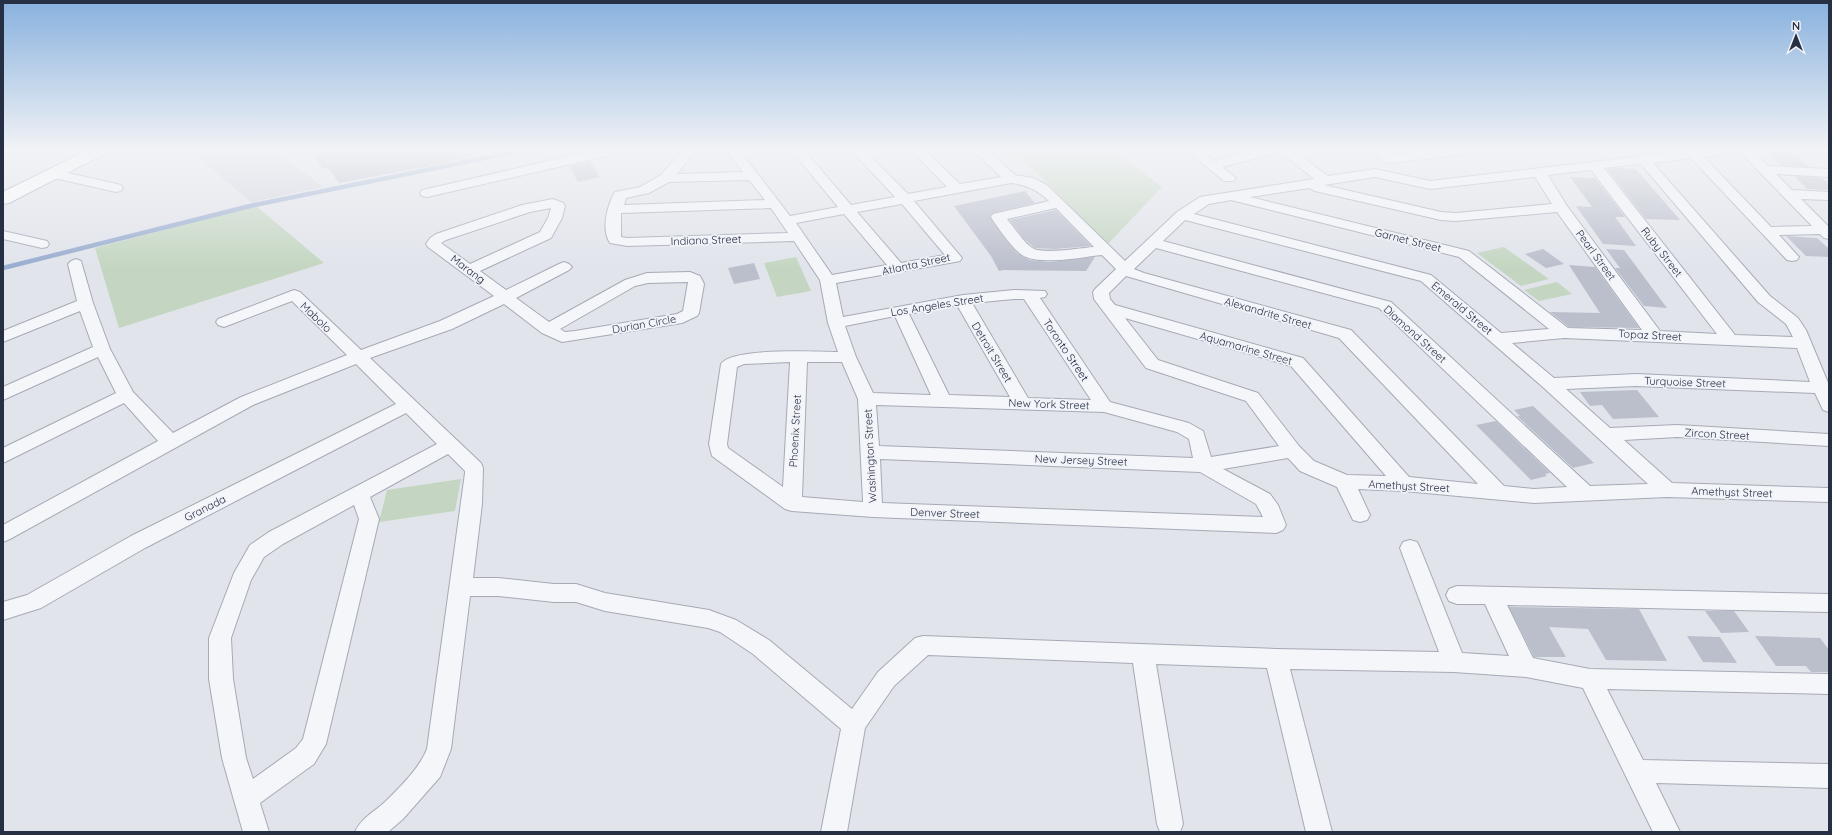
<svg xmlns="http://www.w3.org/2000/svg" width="1832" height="835" viewBox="0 0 1832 835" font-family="Quicksand,sans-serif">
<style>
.built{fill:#cfd3de}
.green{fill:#c4d6c1}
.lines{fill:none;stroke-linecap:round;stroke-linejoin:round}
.stream{stroke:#99adcf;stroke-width:4.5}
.building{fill:#bbbfcc}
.minor-casing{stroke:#a5aab6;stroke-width:2}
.major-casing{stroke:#9fa6b8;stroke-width:2}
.minor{fill:#f5f6f9;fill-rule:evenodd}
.major{fill:#fff;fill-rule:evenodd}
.labels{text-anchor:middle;stroke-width:3.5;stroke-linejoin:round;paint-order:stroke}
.street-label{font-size:11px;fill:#272f45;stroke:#f1f3f8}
</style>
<rect width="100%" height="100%" fill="#e1e4eb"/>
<path class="built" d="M190,151h86l47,36 -72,15z"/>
<g class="green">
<path d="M1012,151h103l47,36 -55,58 -56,-59z"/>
<path d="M256,206l68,57 -205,65 -24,-80z"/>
<path d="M1504,247l45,32 -28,7 -44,-33z"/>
<path d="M796,257l15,34 -34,6 -13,-34z"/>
<path d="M1557,282l15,12 -33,7 -15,-11z"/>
<path d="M461,479l-6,32 -76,11 8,-32z"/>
</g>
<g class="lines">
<path class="stream" d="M3,268l251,-63 266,-54"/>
</g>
<g class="building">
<path d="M309,151h163l1,5 -33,8 -101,19 -11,-15 -5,1z"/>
<path d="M1766,151h26l17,16 -28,-2z"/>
<path d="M590,161l10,16 -22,5 -9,-16z"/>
<path d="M1618,168l18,1 44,51 -34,-1 -39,-50z"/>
<path d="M1794,176l28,2 7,6v6l-22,-1z"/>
<path d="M1570,177l25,1 30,39h-10l21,29 -33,-2 -27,-38 16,1z"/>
<path d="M1025,191l10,12 -42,10 -3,3 14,22 13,15 13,7 20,2 45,-5 -9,14 -82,-1 -5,1 -8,-15 -37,-50z"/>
<path d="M1056,210l35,36 -36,3 -20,-1 -11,-9 -14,-19z"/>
<path d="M1786,236l31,2 12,11v8l-23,-1z"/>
<path d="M1543,249l21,15 -18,4 -21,-14z"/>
<path d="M1606,249l18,1 43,58 -23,-2 -29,-38h5z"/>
<path d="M754,263l6,16 -26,5 -6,-16z"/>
<path d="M1569,265l26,2 44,61 -70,-1 -19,-15 50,1z"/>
<path d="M1637,390l22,27 -46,2 -11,-14 -12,1 -10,-14z"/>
<path d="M1533,406l61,57 -21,5 -56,-52h3l-6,-6z"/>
<path d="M1496,421l54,52 -5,1 2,2 -16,4 -55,-55z"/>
<path d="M1509,607l130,2 28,52 -61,-1 -18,-31 -39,-2 17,30h-32z"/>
<path d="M1705,611h29l15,21 -28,1z"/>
<path d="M1687,636l33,1 17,26 -34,-1z"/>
<path d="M1755,636l65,2 9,12v22h-18l-5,-6h-30z"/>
</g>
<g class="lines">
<defs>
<g id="minor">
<path d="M592,151h24l-1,3 -5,1 -183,42 -5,-1 -2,-3 2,-3 5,-1z"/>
<path d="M682,151h13l-18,23 66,-2 -16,-21h13l50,65 48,-9 -46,-56h13l46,54 44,-8 -43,-46h13l43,43 39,-7 -35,-36h14l34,33 41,-7 -27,-26h14l27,24 18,3 14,7 78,76 52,-49 23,-15 114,-18 -34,-28h14l34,25 47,-7 55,12 255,-30h40l-1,3 -20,3 67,70 41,-1 -73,-75h13l16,15 61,3v8l-53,-3 16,16 37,2v8l-28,-1 28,28v12l-5,-1 -4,-4 -41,1 20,22 -2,3 -5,1 -5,-1 -96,-102 -38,5 117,133 28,22 8,12 23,55v27l-6,-2 -8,-17 -179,-7 -70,3 44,39 67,-3 152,9v12l-152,-9 -53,3 48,43 157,5v14l-162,-5 -133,6 -130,-12 -46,-2 12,26 -3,5 -7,2 -7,-2 -16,-33 -37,-16 -12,-13 -65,11 47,25 8,11 8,20 -3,5 -7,3 -403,-16 -81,-6 -7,-2 -73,-53 -3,-12 12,-80c11,-17 95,-12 117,-12l-10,-29 -8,-43 -26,-39 -167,5 -17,-3c-9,-13 -3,-38 5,-51l25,-5 21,-12zM1641,164l117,138 28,22 7,13 -58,-2 -131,-167zM1591,170l126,164 -57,-3 -93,-125 -19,-31zM1375,177l55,12 105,-12 17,27 -96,9 -15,-1 -117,-27zM749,180l16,20 -141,5 2,-7 23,-5 20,-11zM1011,183c16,2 26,7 38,18l-56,13 -2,3c7,11 21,31 31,38 18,11 60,2 80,0l14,14 -21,20 -2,3 1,7 52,69 100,33 33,45 -68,11 -8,-26 -14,-8 -79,-21 -70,-104 5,-1 2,-3 -2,-3 -31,-1 -51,5 -120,22 -7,-34 119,-21 5,-1 2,-3 -48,-57zM1309,188l6,3 126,29 15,1 101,-9 85,118 -74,-2 -99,-77 -219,-54zM1231,200l228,57 90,72 -48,4 -70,-58 -237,-61 15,-10zM902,204l43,51 -44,8 -44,-51zM771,208l17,25 -161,5 -6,-1v-24zM1056,208l38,39c-13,1 -48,7 -60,2 -10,-5 -19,-21 -27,-30zM844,214l43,51 -55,10 -36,-52zM1185,220l236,61 123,107 104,96 -58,2 -199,-184 -228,-61zM1156,248l223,60 188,179 -33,2 -30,-3 -153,-156 -207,-57 -10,-4zM1126,276l213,62 139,146 -69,-7 -106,-119 -188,-53 -5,-6 -1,-6zM1014,299h10l67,101 -63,-2 -56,-95zM957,305l53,92 -61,-2 -40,-81zM895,316l36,79 -58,-2 -17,-36 -11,-31zM1125,318l166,48 95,110 -39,-1 -33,-14 -15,-15 -41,-53 -100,-33zM1564,338l233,10 13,34 -174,-8 -82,4 -42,-35zM790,362l-7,125 -55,-39 -1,-4 10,-77 7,-3zM807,362h35l16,37 5,103 -61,-5zM876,405l228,7 73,20 12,7 4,19 -314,-12zM880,459l320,13 56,32 7,13 -381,-14z"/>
<path d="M1187,151h14l13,10 37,-10h22l-1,3 -50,13 14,11 -2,3h-10z"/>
<path d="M1372,151h15l5,4 33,-4h41l-1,3 -5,1 -70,8 -5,-1z"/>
<path d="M55,170l66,15 2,3 -2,3 -5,1 -66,-15 -2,-3 2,-3z"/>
<path d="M553,199l10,4 2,3 -3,12 -11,20 -71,33 26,19 53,-26 5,-2 5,2 3,3 -3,3 -53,28 33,24 76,-42 22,-7 43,-1 10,4 4,8 -5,29 -2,3 -15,7 -120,19 -20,-9 -38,-29 -52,25 -82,29 111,105 2,5 -1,36 -9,74h25l56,6h22l29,9 104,17 27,10 33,20 83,69 26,-37 37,-34 8,-2 353,13 163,3 -39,-104 3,-6 7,-2 7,2 3,6 42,105 47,3 -24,-52h-28l-8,-3 -3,-6 3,-6 8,-3 372,8v18l-322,-7 26,53 57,11 239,5v20l-222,-5 36,71 186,4v24l-173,-5 24,49h-27l-70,-144 -57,-11 -72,-5 -164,-3 42,163h-26l-39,-164 -111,-4 27,160 -3,8h-20l-3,-8 -24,-161 -205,-8 -34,31 -29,42 -18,104h-26l20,-103 -88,-75 -33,-22 -12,-4 -103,-17 -29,-9h-22l-56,-6h-28l-19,153 -11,28 -37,42 -15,13h-33c6,-14 19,-20 30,-30 15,-15 34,-33 42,-53l38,-276v-2l-17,-17 -78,43 9,22 -53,225 -12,20 -54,39 9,29h-26l-21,-74 -13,-79v-41l25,-65 16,-28 19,-13 168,-88 -31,-31 -261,135 -104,60 -38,12v-18l24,-7 104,-59 265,-132 -40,-40 -103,41 -243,134 -7,3v-17l155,-84 -34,-38 -121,60v-15l113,-55 -18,-36 -95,43v-13l90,-40 -13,-36 -77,31v-11l74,-30 -9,-37 3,-3 5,-2 5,2 12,42 17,46 23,43 40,41 68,-36 106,-42 -55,-54 -68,26 -6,-2 -2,-3 2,-3 76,-29 6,2 61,58 79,-29 54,-25 -66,-49 -2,-3 4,-6 6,-4 86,-29zM551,208l-3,10 -8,14 -70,32 -29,-21 5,-3 84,-28zM688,282l-5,29 -6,3 -102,17 -10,1 -5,-3 75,-43 13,-3zM354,505l5,14 -56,220 -7,9 -43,31 -7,-21 -13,-79 -2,-41 20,-58 13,-23 19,-13z"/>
<path d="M3,231l44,10 2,3 -2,3 -5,1 -39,-9z"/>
</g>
<path id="major" d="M86,151h20l-2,3 -95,49 -6,1v-12z"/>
</defs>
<use href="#minor" class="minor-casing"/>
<use href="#major" class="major-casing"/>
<use href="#minor" class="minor"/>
<use href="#major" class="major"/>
</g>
<linearGradient id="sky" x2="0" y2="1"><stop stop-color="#88b1de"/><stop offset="0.56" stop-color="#f2f3f6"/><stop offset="1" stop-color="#f2f3f6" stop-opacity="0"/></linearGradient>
<rect width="1832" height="268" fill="url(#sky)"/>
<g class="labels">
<g class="street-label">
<text transform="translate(706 240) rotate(-2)" y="4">Indiana Street</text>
<text transform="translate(1408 240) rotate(14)" y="4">Garnet Street</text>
<text transform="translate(1662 252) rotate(52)" y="4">Ruby Street</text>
<text transform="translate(1596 255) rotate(54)" y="4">Pearl Street</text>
<text transform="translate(916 264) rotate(-12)" y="4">Atlanta Street</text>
<text transform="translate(468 269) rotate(37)" y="4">Marang</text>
<text transform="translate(937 305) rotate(-9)" y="4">Los Angeles Street</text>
<text transform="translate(1462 308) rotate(40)" y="4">Emerald Street</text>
<text transform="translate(1268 313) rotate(16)" y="4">Alexandrite Street</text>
<text transform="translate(316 317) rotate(44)" y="4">Mabolo</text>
<text transform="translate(644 324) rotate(-10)" y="4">Durian Circle</text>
<text transform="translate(1415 334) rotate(42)" y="4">Diamond Street</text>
<text transform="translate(1650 335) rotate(3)" y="4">Topaz Street</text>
<text transform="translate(1246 348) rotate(16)" y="4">Aquamarine Street</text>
<text transform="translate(1066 350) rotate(56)" y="4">Toronto Street</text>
<text transform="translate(992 352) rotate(59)" y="4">Detroit Street</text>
<text transform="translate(1685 382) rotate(2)" y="4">Turquoise Street</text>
<text transform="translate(1049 404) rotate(2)" y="4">New York Street</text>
<text transform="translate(795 431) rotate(-87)" y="4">Phoenix Street</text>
<text transform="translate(1717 434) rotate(3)" y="4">Zircon Street</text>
<text transform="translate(870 456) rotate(-93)" y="4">Washington Street</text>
<text transform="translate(1081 460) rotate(2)" y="4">New Jersey Street</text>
<text transform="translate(1409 486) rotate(3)" y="4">Amethyst Street</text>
<text transform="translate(1732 492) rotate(2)" y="4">Amethyst Street</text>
<text transform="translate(205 508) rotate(-27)" y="4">Granada</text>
<text transform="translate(945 513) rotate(2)" y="4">Denver Street</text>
</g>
</g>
<rect width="1832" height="835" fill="none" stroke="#272f45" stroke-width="8"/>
<g transform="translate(1796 36)" stroke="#f1f3f8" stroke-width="3" paint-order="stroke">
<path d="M0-3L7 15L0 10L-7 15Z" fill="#272f45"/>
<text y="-6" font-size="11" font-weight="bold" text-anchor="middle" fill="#272f45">N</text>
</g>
</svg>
